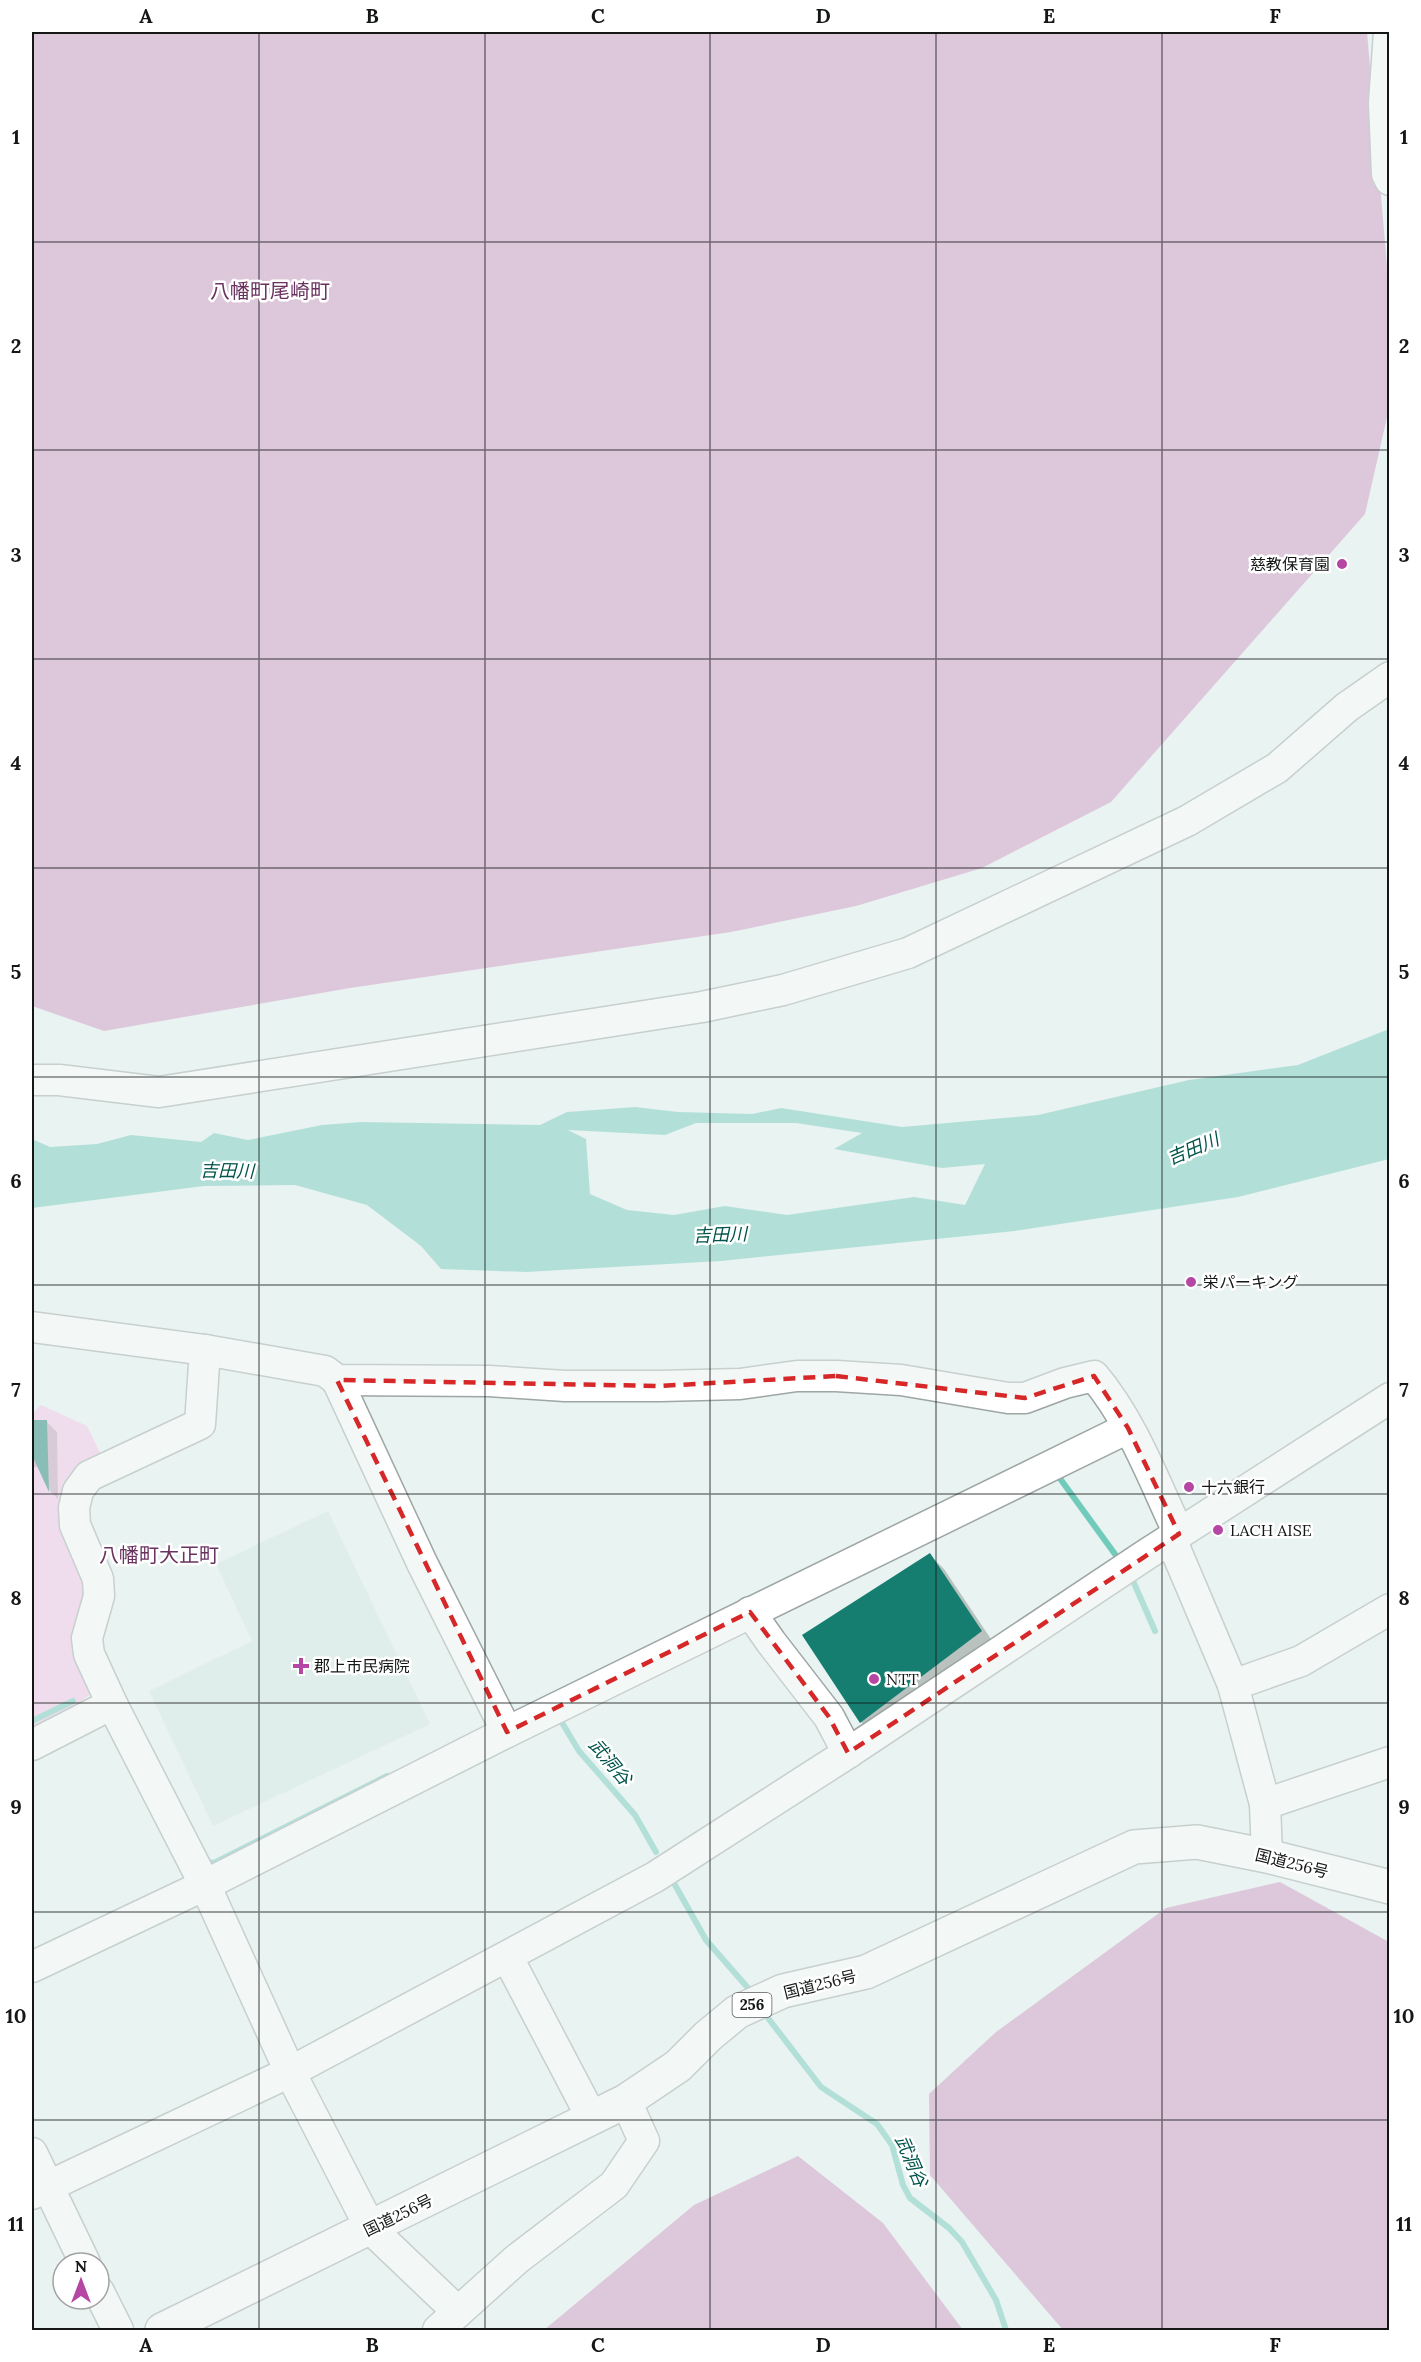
<svg xmlns="http://www.w3.org/2000/svg" width="1421" height="2362" viewBox="0 0 1421 2362" font-family="Lora,'Noto Sans JP',serif">
<style>
.built{fill:#d5e8e4}
.green{fill:#f6c4ea}
.forest{fill:#ce95c1}
.water{fill:#70cbbb;fill-rule:evenodd}
.shadow{fill:#0003}
.lines{fill:none;stroke-linecap:round;stroke-linejoin:round}
.stream{stroke:#70cbbb;stroke-width:6}
.building{fill:#167e70}
.minor-casing{stroke:#9da6a4;stroke-width:33}
.highway-casing{stroke:#9da6a4;stroke-width:36}
.minor{stroke:#fff;stroke-width:30}
.highway{stroke:#fff;stroke-width:33}
.marked{fill:none;stroke:#d62828;stroke-width:4.5;stroke-dasharray:12 8;stroke-linejoin:round}
.grid{fill:none;stroke:#141716;stroke-width:1.5;stroke-opacity:0.55}
.poi-dot{fill:#b546a3;stroke:#fff;stroke-width:2}
.labels{text-anchor:middle;stroke-width:5;stroke-linejoin:round;paint-order:stroke}
.shield{fill:#fff;stroke:#5a5d5c;stroke-width:1.5}
.shield-label{font-size:15px;font-weight:bold;fill:#141716}
.poi-label{font-size:16px;fill:#141716;stroke:#fff;text-anchor:start}
.street-label{font-size:16px;fill:#141716;stroke:#fff}
.water-label{font-size:18px;font-style:italic;fill:#00544a;stroke:#fff}
.quarter-label{font-size:20px;fill:#69325f;stroke:#fff}
.neatline{fill:none;stroke:#141716;stroke-width:2}
.grid-label{font-size:20px;text-anchor:middle;font-weight:bold;fill:#141716}
</style>
<rect width="100%" height="100%" fill="#e9f3f1"/>
<path class="built" d="M328,1511l102,213 -217,102 -64,-135 103,-50 -36,-77z"/>
<path class="green" d="M41,1405l46,21 18,37 -22,10 11,218 -17,14 -45,22v-313z"/>
<g class="forest">
<path d="M32,32h1335l20,234 3,48v90l-25,110 -254,288 -129,66 -126,38 -125,26 -381,56 -246,43 -72,-25z"/>
<path d="M1280,1882l109,60v388h-326l-133,-155 -1,-81 67,-62 170,-124z"/>
<path d="M798,2156l85,67 80,107h-419l150,-125z"/>
</g>
<path class="water" d="M1389,1029v130l-151,38 -223,34 -294,30 -195,11 -85,-3 -20,-23 -54,-41 -72,-20 -91,1 -172,22v-69l18,8 47,-3 34,-9 70,7 13,-9 34,7 74,-15 39,-3 179,3 27,-13 68,-5 43,5 74,2 29,-6 121,19 136,-12 151,-35 109,-15zM696,1123h100l66,10 -28,16 108,19 43,-4 -20,41 -51,-8 -127,18 -62,-9 -51,9 -47,-5 -37,-16 -4,-55 -18,-9 97,5z"/>
<g class="shadow">
<path d="M32,1422h15l10,10 1,67 -8,-8 -11,-24h-7z"/>
<path d="M930,1555l14,14 51,76 -120,91 -14,-14 -57,-86z"/>
</g>
<g class="lines">
<g class="stream">
<path d="M1056,1473l64,88"/>
<path d="M1130,1574l25,57"/>
<path d="M32,1721l41,-20"/>
<path d="M561,1721l18,30 56,64 21,37"/>
<path d="M206,1859l1,3 7,1 173,-87"/>
<path d="M675,1885l31,55 42,48"/>
<path d="M768,2018l53,69 56,37 15,21 11,40 7,13 39,30 13,14 34,58 10,30"/>
</g>
</g>
<g class="building">
<path d="M32,1420h15l2,72 -17,-37z"/>
<path d="M930,1553l52,78 -122,92 -58,-88z"/>
</g>
<g class="lines">
<defs>
<g id="minor">
<path d="M1389,32l-5,71 3,71 3,6"/>
<path d="M32,1080h27l100,12 543,-85 81,-17 125,-37 279,-132 90,-53 70,-61 43,-30"/>
<path d="M32,1327l173,23 120,21 12,9 152,1 76,5h95l80,-2 57,-8h39l65,4 107,18h17l40,-15 29,-7c38,45 60,105 85,158"/>
<path d="M205,1350l-5,74 -111,52 -11,15 -4,17 1,17 23,54 1,17 -12,42 2,16 23,50 93,181 85,187 81,157 87,83"/>
<path d="M337,1380l85,183 85,169"/>
<path d="M1171,1539l62,146 32,119 2,52"/>
<path d="M750,1612l21,30 58,75 19,36"/>
<path d="M1233,1685l68,-24 89,-52"/>
<path d="M32,1745l80,-41"/>
<path d="M1265,1804l125,-42"/>
<path d="M508,1958l84,160"/>
<path d="M32,1967l173,-82 302,-153 621,-304"/>
<path d="M32,2153l53,110"/>
<path d="M32,2194l258,-122 365,-195 193,-124 299,-199 243,-156"/>
<path d="M99,2292l19,38"/>
<path d="M438,2330l79,-71 97,-74 30,-44 -18,-40"/>
</g>
<path id="highway" d="M162,2330l464,-229 52,-35 30,-30 29,-24 46,-21 83,-19 268,-125 63,-5 70,14 123,31"/>
</defs>
<use href="#minor" class="minor-casing"/>
<use href="#highway" class="highway-casing"/>
<use href="#minor" class="minor"/>
<use href="#highway" class="highway"/>
</g>
<path d="M0 0H1421V2362H0ZM836,1376l189,22 69,-22 34,52 51,106 -331,219 -19,-36 -79,-105 -243,120 -170,-352 323,6z" fill="#e9f3f1" fill-opacity=".55" fill-rule="evenodd"/>
<path class="marked" d="M836,1376l189,22 69,-22 34,52 51,106 -331,219 -19,-36 -79,-105 -243,120 -170,-352 323,6z"/>
<path class="grid" d="M259,32v2298M485,32v2298M710,32v2298M936,32v2298M1162,32v2298M32,242h1358M32,450h1358M32,659h1358M32,868h1358M32,1077h1358M32,1285h1358M32,1494h1358M32,1703h1358M32,1912h1358M32,2120h1358"/>
<g class="poi-dot">
<circle cx="1342" cy="564" r="6"/>
<circle cx="1191" cy="1282" r="6"/>
<circle cx="1189" cy="1487" r="6"/>
<circle cx="1218" cy="1530" r="6"/>
<path d="M298 1657h6v6h6v6h-6v6h-6v-6h-6v-6h6z"/>
<circle cx="874" cy="1679" r="6"/>
</g>
<g class="labels">
<rect class="shield" x="732.5" y="1993" width="39" height="24" rx="4.5"/>
<g class="shield-label">
<text x="752" y="2010">256</text>
</g>
<g class="poi-label">
<text x="1330" y="570" text-anchor="end">慈教保育園</text>
<text x="1203" y="1288">栄パーキング</text>
<text x="1201" y="1493">十六銀行</text>
<text x="1230" y="1536">LACH AISE</text>
<text x="314" y="1672">郡上市民病院</text>
<text x="886" y="1685">NTT</text>
</g>
<g class="street-label">
<text transform="translate(1292 1863) rotate(14)" y="6">国道256号</text>
<text transform="translate(820 1984) rotate(-14)" y="6">国道256号</text>
<text transform="translate(398 2215) rotate(-26)" y="6">国道256号</text>
</g>
<g class="water-label">
<text transform="translate(1193 1149) rotate(-23)" y="6">吉田川</text>
<text transform="translate(227 1171) rotate(1)" y="6">吉田川</text>
<text transform="translate(720 1235) rotate(-2)" y="6">吉田川</text>
<text transform="translate(610 1762) rotate(50)" y="6">武洞谷</text>
<text transform="translate(911 2161) rotate(67)" y="6">武洞谷</text>
</g>
<g class="quarter-label">
<text x="270" y="298">八幡町尾崎町</text>
<text x="159" y="1562">八幡町大正町</text>
</g>
</g>
<rect width="1421" height="2362" fill="none" stroke="#ffffff" stroke-width="66"/>
<g transform="translate(81 2281)"><circle r="28" fill="#ffffff" stroke="#a1a2a2" stroke-width="1.5"/>
<path d="M0-4.5L10 22L0 15L-10 22Z" fill="#b546a3"/>
<text y="-9" font-size="16" font-weight="bold" text-anchor="middle" fill="#141716">N</text>
</g>
<rect x="33" y="33" width="1355" height="2296" class="neatline"/>
<g class="grid-label">
<text x="146" y="23">A</text>
<text x="372" y="23">B</text>
<text x="598" y="23">C</text>
<text x="823" y="23">D</text>
<text x="1049" y="23">E</text>
<text x="1275" y="23">F</text>
<text x="16" y="144">1</text>
<text x="1404" y="144">1</text>
<text x="16" y="353">2</text>
<text x="1404" y="353">2</text>
<text x="16" y="562">3</text>
<text x="1404" y="562">3</text>
<text x="16" y="770">4</text>
<text x="1404" y="770">4</text>
<text x="16" y="979">5</text>
<text x="1404" y="979">5</text>
<text x="16" y="1188">6</text>
<text x="1404" y="1188">6</text>
<text x="16" y="1397">7</text>
<text x="1404" y="1397">7</text>
<text x="16" y="1605">8</text>
<text x="1404" y="1605">8</text>
<text x="16" y="1814">9</text>
<text x="1404" y="1814">9</text>
<text x="16" y="2023">10</text>
<text x="1404" y="2023">10</text>
<text x="16" y="2231">11</text>
<text x="1404" y="2231">11</text>
<text x="146" y="2352">A</text>
<text x="372" y="2352">B</text>
<text x="598" y="2352">C</text>
<text x="823" y="2352">D</text>
<text x="1049" y="2352">E</text>
<text x="1275" y="2352">F</text>
</g>
</svg>
